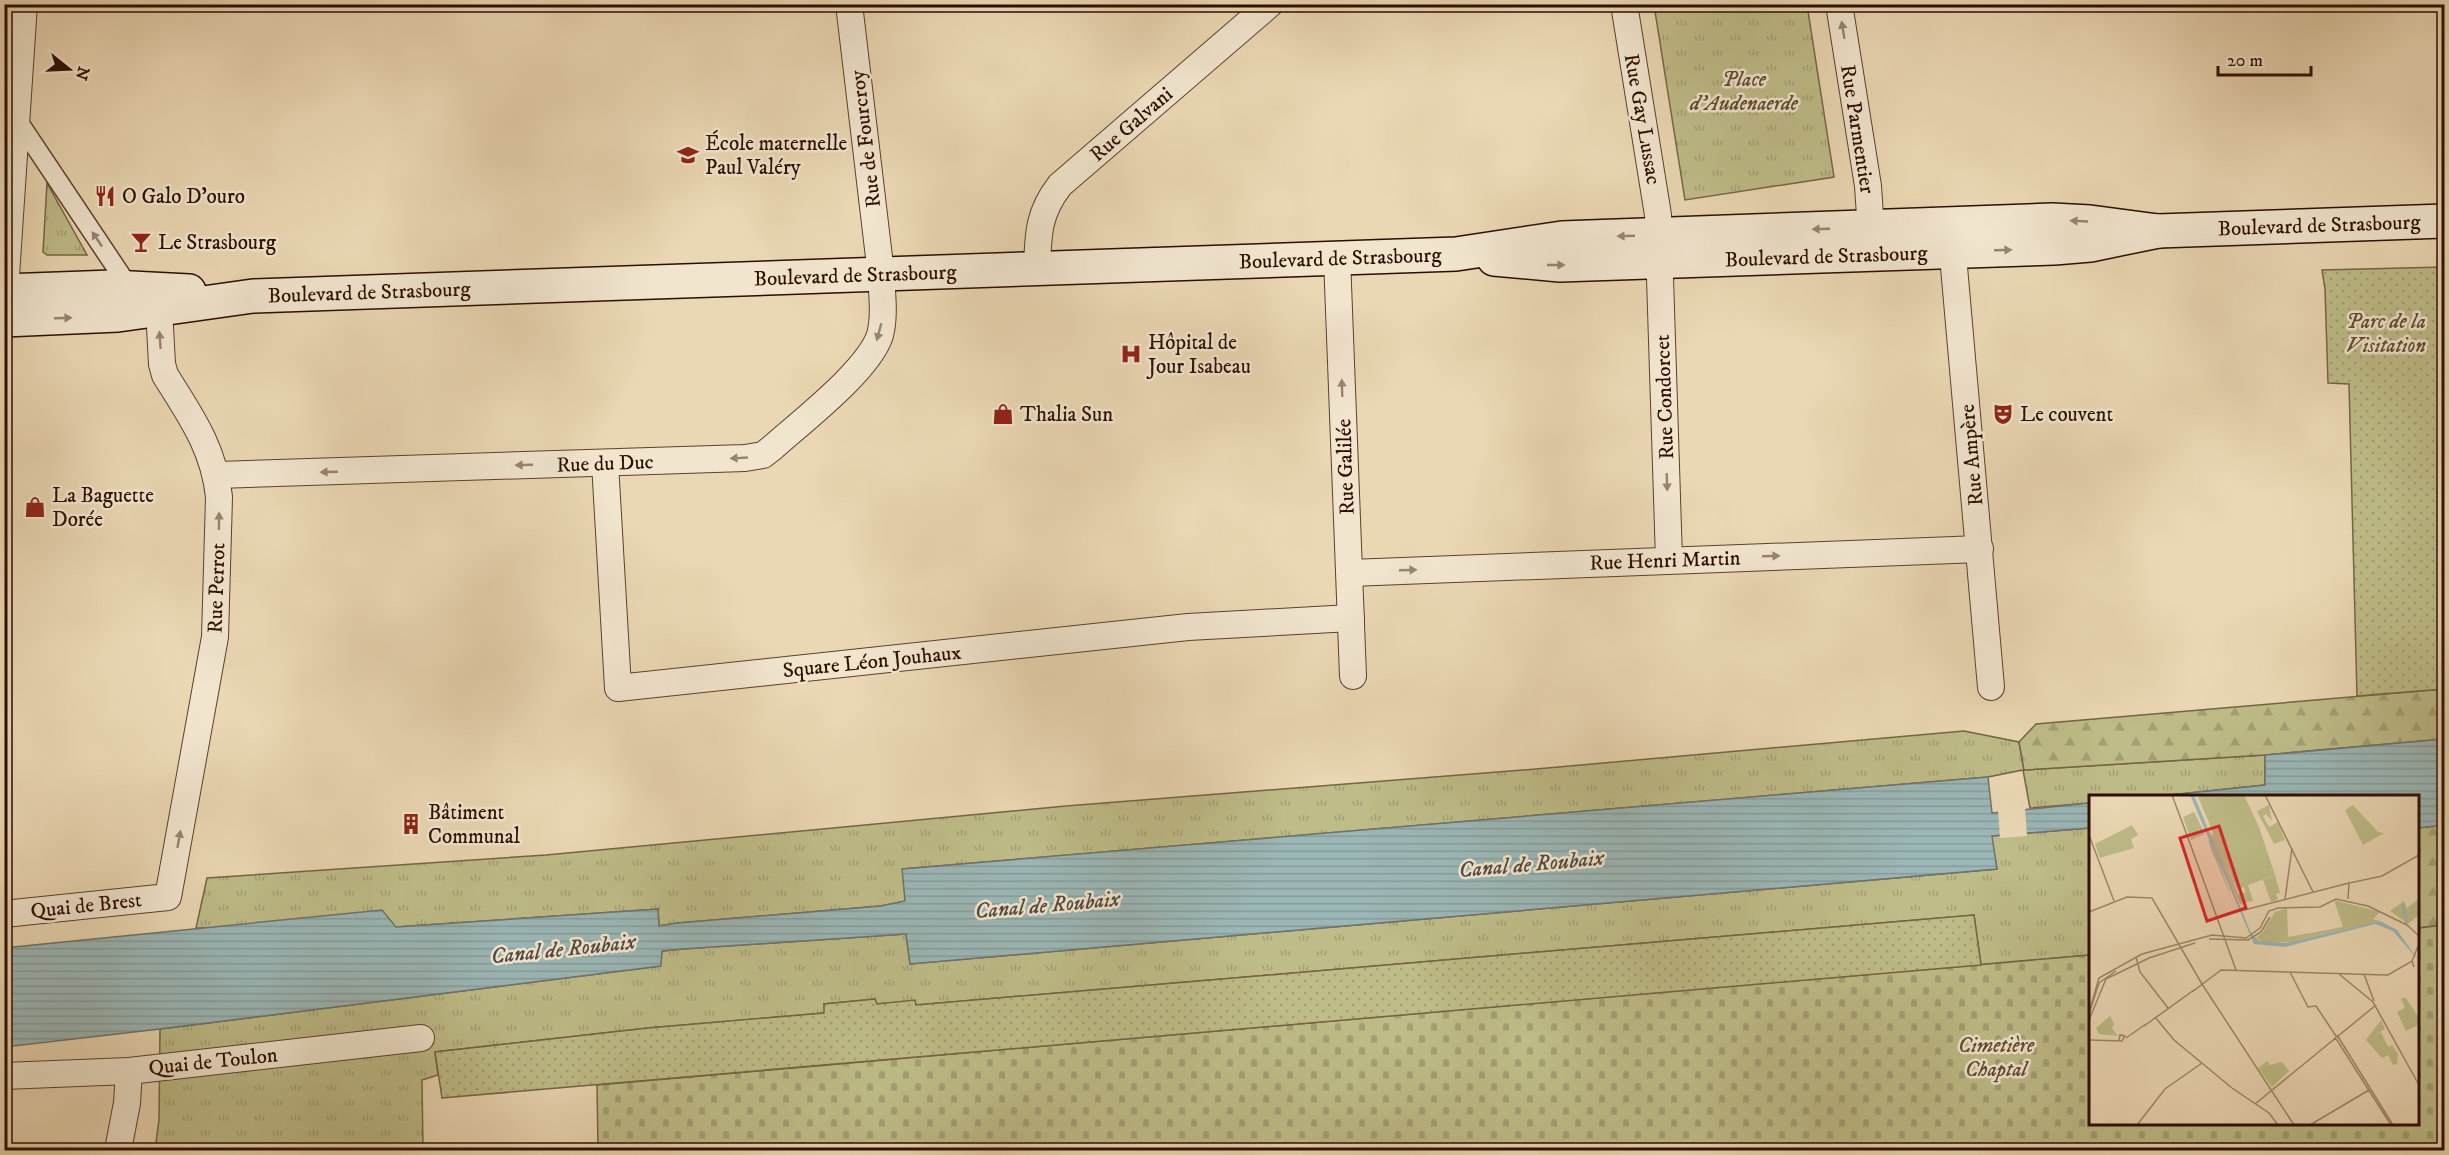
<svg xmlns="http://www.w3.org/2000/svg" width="2449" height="1155" viewBox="0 0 2449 1155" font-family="'IM FELL DW Pica',serif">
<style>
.grass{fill:url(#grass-tufts);stroke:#756544;stroke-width:1.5}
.forest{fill:url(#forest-firs);stroke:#756544;stroke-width:1.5}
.cemetery{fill:url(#cemetery-stones);stroke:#756544;stroke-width:1.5}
.garden{fill:url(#garden-dots);stroke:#756544;stroke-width:1.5}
.water{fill:url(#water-rules);stroke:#6f736d;stroke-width:1.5}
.pier{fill:#ead7b3}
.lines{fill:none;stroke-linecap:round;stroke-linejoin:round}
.pedestrian-casing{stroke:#5c402d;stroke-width:21}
.minor-casing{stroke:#5c402d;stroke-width:28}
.secondary-casing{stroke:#2c0e00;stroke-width:36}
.pedestrian{stroke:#f1e5ce;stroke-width:18}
.minor{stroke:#f1e5ce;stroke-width:26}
.secondary{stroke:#f1e5ce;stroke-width:33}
.oneway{fill:#988471}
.labels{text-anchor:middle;stroke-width:5;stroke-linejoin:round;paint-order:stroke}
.park-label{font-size:21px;font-style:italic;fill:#5f4b30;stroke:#f1e5ce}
.street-label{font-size:21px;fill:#2c0e00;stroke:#f1e5ce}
.poi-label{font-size:21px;fill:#2c0e00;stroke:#f1e5ce;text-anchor:start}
.water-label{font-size:22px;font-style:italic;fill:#534940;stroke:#f1e5ce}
.inset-river{fill:none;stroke:#9bb7b6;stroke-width:3}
.inset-road{fill:none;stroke:#9e876b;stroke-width:1.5}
.view{fill:#d62828;fill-opacity:0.15;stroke:#d62828;stroke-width:3}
.inset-edge{fill:none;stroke:#2c0e00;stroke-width:3}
</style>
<defs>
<pattern id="grass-tufts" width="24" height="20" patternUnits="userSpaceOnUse" patternTransform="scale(1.5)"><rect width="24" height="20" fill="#bebc88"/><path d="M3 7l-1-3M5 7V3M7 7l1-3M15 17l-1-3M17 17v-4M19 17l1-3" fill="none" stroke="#a3a074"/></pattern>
<pattern id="forest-firs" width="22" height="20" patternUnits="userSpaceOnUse" patternTransform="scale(1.5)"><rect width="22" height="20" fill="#bebc88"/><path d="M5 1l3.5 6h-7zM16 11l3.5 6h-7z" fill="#a3a074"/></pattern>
<pattern id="cemetery-stones" width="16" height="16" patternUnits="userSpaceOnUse" patternTransform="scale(1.5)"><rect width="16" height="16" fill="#bebc88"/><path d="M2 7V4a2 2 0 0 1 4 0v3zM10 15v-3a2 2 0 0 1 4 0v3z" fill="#a3a074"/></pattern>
<pattern id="garden-dots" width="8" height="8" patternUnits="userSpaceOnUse" patternTransform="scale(1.5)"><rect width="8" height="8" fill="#bebc88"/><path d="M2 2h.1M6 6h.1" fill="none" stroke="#a3a074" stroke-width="1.8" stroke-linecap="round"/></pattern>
<pattern id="water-rules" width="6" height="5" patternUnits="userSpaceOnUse" patternTransform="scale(1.5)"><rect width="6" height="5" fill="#9bb7b6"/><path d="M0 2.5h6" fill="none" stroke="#869c9b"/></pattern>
</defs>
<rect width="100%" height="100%" fill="#ead7b3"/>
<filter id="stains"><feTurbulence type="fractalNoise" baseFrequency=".00333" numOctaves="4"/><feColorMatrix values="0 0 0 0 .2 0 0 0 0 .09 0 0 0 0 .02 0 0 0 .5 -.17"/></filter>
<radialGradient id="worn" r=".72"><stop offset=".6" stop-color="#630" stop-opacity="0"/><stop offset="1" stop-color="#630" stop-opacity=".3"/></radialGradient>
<g class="grass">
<path d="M1654,5h153l27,172 -149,23z"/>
<path d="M47,183l40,72h-40l-4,-3z"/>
<path d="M1964,731l55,11 5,28 241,-15v30l-105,11h-70v7l-60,5 -7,-38 -35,7 -1085,92 3,32 -25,5 -203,17 -19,3 -1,-17 -262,18 -200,1 11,-50 339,-23 520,-49 470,-37z"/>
<path d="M2090,828v127l-109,10 -7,-50 -1058,90 -1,-4 -39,3 -1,-5 -51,5 1,9 -177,15 -213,24 3,23 -16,5 1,70h-268l4,-30 1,-91 500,-63 2,-15 21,-2 223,-15 4,30 1087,-95 -6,-33z"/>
</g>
<g class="forest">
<path d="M2444,689v50l-179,16 -241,15 -5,-28 17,-18z"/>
<path d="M2444,825v100l-26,3v-100z"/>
</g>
<path class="cemetery" d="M2444,925v225h-1846l-1,-65 1493,-130v169h328v-196z"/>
<g class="garden">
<path d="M2444,267v422l-87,7 -8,-312 -21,-1 -3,-94 -3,-19z"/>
<path d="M1974,915l7,50 -1539,133 -7,-46 213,-24 176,-15v-9l51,-5 2,5 38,-4 1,5z"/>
</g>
<g class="water">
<path d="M2444,739v86l-26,3v-32h-258l105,-11v-30z"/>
<path d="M1988,777l4,36 98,-10v25l-98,8 5,33 -1087,95 -4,-30 -223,15 -21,2 -1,15 -501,63 -155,18 -1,-99 378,-38 14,17 262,-18 1,17 19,-3 203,-17 24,-5 -3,-32z"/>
</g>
<path class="pier" d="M2025,806l2,30 -27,2 -2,-29z"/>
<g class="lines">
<defs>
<path id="pedestrian" d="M16,118l113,169"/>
<g id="minor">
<path d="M1624,4l34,211 11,345"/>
<path d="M1839,4l29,182 4,59"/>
<path d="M1951,233l40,454"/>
<path d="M1337,258l16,418"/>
<path d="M1037,269c1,-34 1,-56 23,-84l210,-181"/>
<path d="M5,291l19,-287"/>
<path d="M605,463l13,225 570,-61 163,-9"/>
<path d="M217,475l528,-17 18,-3 9,-7c29,-26 97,-78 108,-113 5,-19 2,-41 1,-61l-32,-270"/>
<path d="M1350,573l630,-24"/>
<path d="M4,914l164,-17 47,-260 4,-140c-5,-49 -29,-82 -54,-122l-3,-11 -4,-74"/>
<path d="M4,1076l125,-5 292,-33"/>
<path d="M118,1150l9,-47 2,-32"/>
</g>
<g id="secondary">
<path d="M1494,259l66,6 494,-17 36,-3 68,-14 286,-10"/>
<path d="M4,291l108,-4 77,4"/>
<path d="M4,320l114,-5 135,-19 1203,-42 106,-16 490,-18 38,2 68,9"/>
</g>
</defs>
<use href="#pedestrian" class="pedestrian-casing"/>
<use href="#minor" class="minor-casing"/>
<use href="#secondary" class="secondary-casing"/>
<use href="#pedestrian" class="pedestrian"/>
<use href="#minor" class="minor"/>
<use href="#secondary" class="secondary"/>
</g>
<defs><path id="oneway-solid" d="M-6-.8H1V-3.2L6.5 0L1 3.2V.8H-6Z" transform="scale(1.5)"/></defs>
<g class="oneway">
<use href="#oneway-solid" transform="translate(1843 30) rotate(-99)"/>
<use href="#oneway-solid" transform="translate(2079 221) rotate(-177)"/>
<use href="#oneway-solid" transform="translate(1821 229) rotate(178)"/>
<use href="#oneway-solid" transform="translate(1626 236) rotate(178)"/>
<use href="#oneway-solid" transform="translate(97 239) rotate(-124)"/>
<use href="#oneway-solid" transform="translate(2003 250) rotate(-2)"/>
<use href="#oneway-solid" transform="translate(1556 265)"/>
<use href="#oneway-solid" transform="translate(63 318) rotate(-2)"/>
<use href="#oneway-solid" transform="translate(879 332) rotate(105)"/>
<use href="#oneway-solid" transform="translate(160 340) rotate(-94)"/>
<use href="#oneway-solid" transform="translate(1342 388) rotate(-92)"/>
<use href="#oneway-solid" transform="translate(739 458) rotate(177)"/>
<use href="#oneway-solid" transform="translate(524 465) rotate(178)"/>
<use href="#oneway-solid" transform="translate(329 472) rotate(178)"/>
<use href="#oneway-solid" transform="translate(1667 482) rotate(88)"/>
<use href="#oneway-solid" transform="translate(219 521) rotate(-89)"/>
<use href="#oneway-solid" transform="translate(1771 556) rotate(-2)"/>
<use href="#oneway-solid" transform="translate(1408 570) rotate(-2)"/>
<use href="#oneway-solid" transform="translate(179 839) rotate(-80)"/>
</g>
<defs>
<symbol id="school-bare" viewBox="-9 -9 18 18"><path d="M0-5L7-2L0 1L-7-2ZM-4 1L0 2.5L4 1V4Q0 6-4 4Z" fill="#8f2418" stroke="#f1e5ce" stroke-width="2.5" paint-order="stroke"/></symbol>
<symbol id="restaurant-bare" viewBox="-9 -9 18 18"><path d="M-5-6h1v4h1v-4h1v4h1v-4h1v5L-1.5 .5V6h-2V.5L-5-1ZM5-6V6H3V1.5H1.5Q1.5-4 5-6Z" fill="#8f2418" stroke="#f1e5ce" stroke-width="2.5" paint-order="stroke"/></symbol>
<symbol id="bar-bare" viewBox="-9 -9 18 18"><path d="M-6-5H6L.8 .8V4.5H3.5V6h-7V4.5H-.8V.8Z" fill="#8f2418" stroke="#f1e5ce" stroke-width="2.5" paint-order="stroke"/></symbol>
<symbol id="hospital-bare" viewBox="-9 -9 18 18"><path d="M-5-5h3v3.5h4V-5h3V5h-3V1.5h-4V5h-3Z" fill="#8f2418" stroke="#f1e5ce" stroke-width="2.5" paint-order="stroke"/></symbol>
<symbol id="shop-bare" viewBox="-9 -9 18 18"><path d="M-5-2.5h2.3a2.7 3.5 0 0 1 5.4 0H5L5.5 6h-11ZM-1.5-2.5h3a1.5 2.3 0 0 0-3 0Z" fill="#8f2418" stroke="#f1e5ce" stroke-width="2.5" paint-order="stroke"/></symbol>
<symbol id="theatre-bare" viewBox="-9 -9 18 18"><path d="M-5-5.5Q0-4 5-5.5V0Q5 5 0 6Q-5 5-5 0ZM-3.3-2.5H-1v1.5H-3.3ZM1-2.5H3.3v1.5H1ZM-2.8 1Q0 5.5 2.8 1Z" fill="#8f2418" stroke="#f1e5ce" stroke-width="2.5" paint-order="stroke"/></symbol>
<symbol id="building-bare" viewBox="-9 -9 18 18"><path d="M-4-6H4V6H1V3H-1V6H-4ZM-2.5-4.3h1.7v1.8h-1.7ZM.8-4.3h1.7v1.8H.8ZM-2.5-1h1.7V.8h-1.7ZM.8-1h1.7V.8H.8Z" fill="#8f2418" stroke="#f1e5ce" stroke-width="2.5" paint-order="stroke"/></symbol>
</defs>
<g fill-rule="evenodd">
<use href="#school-bare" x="673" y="140" width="30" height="30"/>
<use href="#restaurant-bare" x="90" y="181" width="30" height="30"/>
<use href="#bar-bare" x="126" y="227" width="30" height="30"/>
<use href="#hospital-bare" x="1116" y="339" width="30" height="30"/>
<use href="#shop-bare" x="988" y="399" width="30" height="30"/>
<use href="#theatre-bare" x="1988" y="399" width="30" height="30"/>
<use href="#shop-bare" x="20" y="492" width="30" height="30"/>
<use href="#building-bare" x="396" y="809" width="30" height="30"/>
</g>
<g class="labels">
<g class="park-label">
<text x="1744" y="86">Place<tspan x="1744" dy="24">d'Audenaerde</tspan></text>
<text x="2386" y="328">Parc de la<tspan x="2386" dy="24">Visitation</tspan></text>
<text x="1996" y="1052">Cimetière<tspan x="1996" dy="24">Chaptal</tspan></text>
</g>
<g class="street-label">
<text transform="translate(1643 119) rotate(80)" y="7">Rue Gay Lussac</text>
<text transform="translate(1131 124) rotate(-41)" y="7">Rue Galvani</text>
<text transform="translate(1858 129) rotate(81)" y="7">Rue Parmentier</text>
<text transform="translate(865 139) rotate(-97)" y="7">Rue de Fourcroy</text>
<text transform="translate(2319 225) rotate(-2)" y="7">Boulevard de Strasbourg</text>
<text transform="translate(1826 256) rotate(-2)" y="7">Boulevard de Strasbourg</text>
<text transform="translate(1340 258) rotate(-2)" y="7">Boulevard de Strasbourg</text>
<text transform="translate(855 275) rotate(-2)" y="7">Boulevard de Strasbourg</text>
<text transform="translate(369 292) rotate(-2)" y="7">Boulevard de Strasbourg</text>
<text transform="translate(1664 397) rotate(-92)" y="7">Rue Condorcet</text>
<text transform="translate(1971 455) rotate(-95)" y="7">Rue Ampère</text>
<text transform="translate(605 463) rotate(-2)" y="7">Rue du Duc</text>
<text transform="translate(1345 467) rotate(-92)" y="7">Rue Galilée</text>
<text transform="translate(1665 560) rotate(-2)" y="7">Rue Henri Martin</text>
<text transform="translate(216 588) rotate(-88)" y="7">Rue Perrot</text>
<text transform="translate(872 661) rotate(-6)" y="7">Square Léon Jouhaux</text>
<text transform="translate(86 905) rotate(-6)" y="7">Quai de Brest</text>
<text transform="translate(213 1061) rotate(-6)" y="7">Quai de Toulon</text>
</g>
<g class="poi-label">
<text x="705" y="150">École maternelle<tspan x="705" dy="24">Paul Valéry</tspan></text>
<text x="122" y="203">O Galo D'ouro</text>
<text x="158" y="249">Le Strasbourg</text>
<text x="1148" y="349">Hôpital de<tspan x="1148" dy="24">Jour Isabeau</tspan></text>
<text x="1020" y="421">Thalia Sun</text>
<text x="2020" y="421">Le couvent</text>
<text x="52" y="502">La Baguette<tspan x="52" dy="24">Dorée</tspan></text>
<text x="428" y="819">Bâtiment<tspan x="428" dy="24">Communal</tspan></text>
</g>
<g class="water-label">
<text transform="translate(1531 863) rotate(-5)" y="8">Canal de Roubaix</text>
<text transform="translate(1047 904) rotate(-5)" y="8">Canal de Roubaix</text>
<text transform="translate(563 948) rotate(-6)" y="8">Canal de Roubaix</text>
</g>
</g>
<g transform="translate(2089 795)">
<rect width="330" height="330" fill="#ead7b3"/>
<path d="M180,10l3,16 -6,-7 -3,2 6,11 9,-5 8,22 -2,-4 -10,4 -17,-33zM43,30l6,10 -7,4 3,9 -34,10 -5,-14zM125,39l24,60 8,-2 2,10 -8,2 -28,-61 22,61 -24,-57 -2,-11zM186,80l5,18 -4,1 2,6 -7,2 -8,-22zM245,105l46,12 -7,7 7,2 -90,21 -26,1 -8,-5 7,-6 24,5 1,-29v29l55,-10zM312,203h5l13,20v7l-13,6 -9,-19 8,-4zM21,221l4,8 -2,4 6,8 -19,-2 -3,-6zM292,225l4,9 -12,7 8,-4 7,15 4,-2 6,9 -1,10 -4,1 -5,-10 -6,3 -16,-18zM179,266l1,4 13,-3 7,9 -17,16 -14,-19z" fill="#bebc88"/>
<path d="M328,105l2,15 -11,9 -18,-13 14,-10 3,7z" fill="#bebc88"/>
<path d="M116,0h39l15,32 16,48 -27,10 5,16 -5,1 -4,-15 -7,2 -39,-92z" fill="#bebc88"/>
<path d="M264,10l25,27 6,1 -21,12 -18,-35zM105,17l11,22 -14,6 -8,-23z" fill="#bebc88"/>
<path d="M198,113v29l-22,-2 -2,-3 12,-20z" fill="#bebc88"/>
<path d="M101,0h4l57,138 8,8 27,2 94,-22 17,9 22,31 -26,-30 -18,-7 -90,23 -31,-3z" fill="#9bb7b6"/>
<path class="inset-river" d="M314,109l4,19"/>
<path class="inset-road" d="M83,0l19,51M176,0l48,97M0,40l25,66M102,51l45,124M196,104l7,-51M259,104l1,-16 33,-7 37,-21M279,111l39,19M0,117l38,-15 25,1 50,86M128,122l132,-34M316,128l14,13M120,144l39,1 13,-8 9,-15M47,162l4,15 28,36M323,166l7,-17M201,177l18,35 8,-1 20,30M250,179l34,28 46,83M260,179l39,1 24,-14 2,6M275,179l10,27M113,189l92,141M103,197l29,-22 132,4M0,217l10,-34 43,-24 70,-19 34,3 14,-10 9,-17 9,-3 42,-1 16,-8 32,7M0,219l10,-31 17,-12M66,222l19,23 58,48 37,25 9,12M0,225l17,-41 43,-21 46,-15M55,231l50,-36M248,240l56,90M246,242l56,88M37,243l20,-14M0,245l33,1 3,-5 -5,-1 -1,5M166,309l121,-99M48,330l28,-36 37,-26M221,330l59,-35"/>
<path class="view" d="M130,31l27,82 -39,13 -27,-83z"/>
<rect width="330" height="330" class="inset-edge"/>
</g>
<rect width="2449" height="1155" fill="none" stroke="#ead7b3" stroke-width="24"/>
<rect x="6" y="6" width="2437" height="1143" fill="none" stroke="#2c0e00" stroke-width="3"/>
<rect x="12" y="12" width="2425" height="1131" fill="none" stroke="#2c0e00" stroke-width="1.5"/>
<g transform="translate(69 69) rotate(108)" stroke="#f1e5ce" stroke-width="4.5" paint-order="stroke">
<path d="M0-4.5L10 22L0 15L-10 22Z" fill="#2c0e00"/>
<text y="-9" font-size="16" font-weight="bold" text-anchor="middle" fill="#2c0e00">N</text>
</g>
<path d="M2218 66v9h93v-9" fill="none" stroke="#2c0e00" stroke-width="3"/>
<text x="2227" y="66" font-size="18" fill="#2c0e00" stroke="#f1e5ce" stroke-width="4.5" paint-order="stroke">20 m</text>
<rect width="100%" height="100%" filter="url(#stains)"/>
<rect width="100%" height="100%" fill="url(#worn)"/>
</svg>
